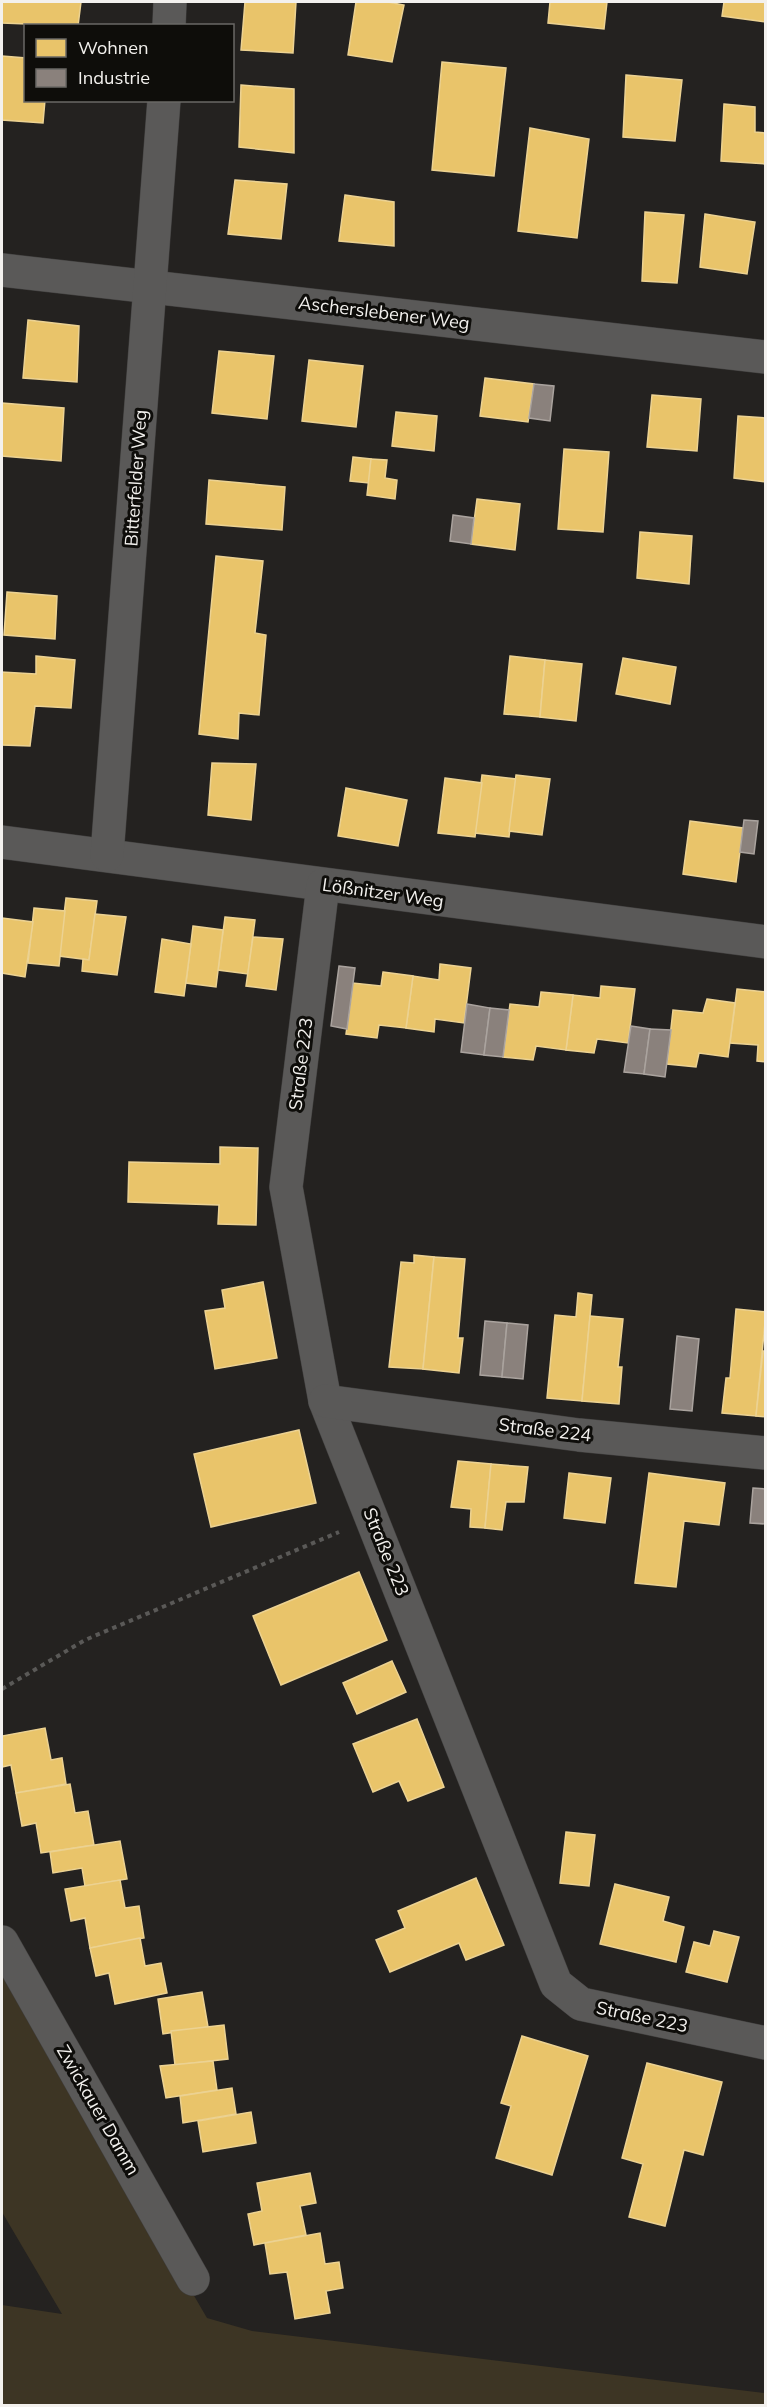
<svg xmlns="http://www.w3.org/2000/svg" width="767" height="2407" viewBox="0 0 767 2407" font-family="Mulish,sans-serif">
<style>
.green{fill:#3d3524}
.homes{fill:#e9c46a;stroke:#ecd292;stroke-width:1.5}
.industry{fill:#8a817c;stroke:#aaa39e;stroke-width:1.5}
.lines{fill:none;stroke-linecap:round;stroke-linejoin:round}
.minor-casing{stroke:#403f3e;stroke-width:34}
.path{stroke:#5a5957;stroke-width:4;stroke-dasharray:4.5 4.5;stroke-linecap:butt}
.minor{stroke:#5a5958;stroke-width:33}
.labels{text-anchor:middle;stroke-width:6;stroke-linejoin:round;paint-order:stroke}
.street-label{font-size:18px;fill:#f3f1ee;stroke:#0e0d0a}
</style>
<rect width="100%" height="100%" fill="#242220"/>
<path class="green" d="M2,1967l205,351 45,13 513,62v12h-763v-100l60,9 -60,-102z"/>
<g class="homes">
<path d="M2,2h79l-3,24 -76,-3z"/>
<path d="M245,2h51l-3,51 -52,-3z"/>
<path d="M356,2h32l16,3 -12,57 -44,-7z"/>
<path d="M550,2h57l-3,27 -56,-6z"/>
<path d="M724,2h42v20l-44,-6z"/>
<path d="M2,56l24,2v42h19l-2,23 -41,-3z"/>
<path d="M442,62l64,6 -12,108 -62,-6z"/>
<path d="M626,75l56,5 -7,61 -52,-4z"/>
<path d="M241,85l53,4v64l-55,-6z"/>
<path d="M724,104l31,3v25l11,1v31l-45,-3z"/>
<path d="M530,128l59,11 -12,99 -59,-7z"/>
<path d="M235,180l52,4 -6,55 -53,-5z"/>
<path d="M345,195l49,7v44l-55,-5z"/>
<path d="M645,212l39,3 -7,68 -35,-2z"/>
<path d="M705,214l50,8 -8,52 -47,-7z"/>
<path d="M28,320l51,6 -2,56 -54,-4z"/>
<path d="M219,351l55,5 -7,63 -55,-6z"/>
<path d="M309,360l54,6 -7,61 -54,-6z"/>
<path d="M485,378l49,6 -6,38 -48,-6z"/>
<path d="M652,395l49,4 -4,52 -50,-4z"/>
<path d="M2,403l62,5 -3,53 -59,-5z"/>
<path d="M396,412l41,4 -3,35 -42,-5z"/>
<path d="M738,416l28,2v64l-32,-4z"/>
<path d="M564,449l45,3 -6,80 -45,-3z"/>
<path d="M353,457l18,2 -2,24 -19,-2z"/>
<path d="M371,459l16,1 -2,18 12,2 -2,19 -28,-4z"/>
<path d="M209,480l76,7 -3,43 -76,-6z"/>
<path d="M477,499l43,5 -5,46 -44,-6z"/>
<path d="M640,532l52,4 -3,48 -52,-6z"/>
<path d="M216,556l47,5 -8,72 11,2 -7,80 -20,-2 -1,26 -39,-5z"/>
<path d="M7,592l50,4 -2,43 -51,-4z"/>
<path d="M36,656l39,4 -4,48 -36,-2 -5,40 -28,-1v-73l34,2z"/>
<path d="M510,656l35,4 -5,57 -36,-3z"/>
<path d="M623,658l53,9 -6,37 -54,-10z"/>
<path d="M545,660l37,4 -6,57 -36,-4z"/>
<path d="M212,763l44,1 -5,56 -43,-5z"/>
<path d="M482,775l34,4 -7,58 -34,-4z"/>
<path d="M516,775l34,4 -8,56 -33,-4z"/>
<path d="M445,778l37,5 -7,54 -37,-4z"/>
<path d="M346,788l61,12 -9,46 -60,-10z"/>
<path d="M690,821l53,7 -7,54 -53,-8z"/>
<path d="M66,898l31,3 -8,59 -30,-4z"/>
<path d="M34,908l31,3 -6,55 -31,-3z"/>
<path d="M95,914l31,3 -9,58 -35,-4 1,-12 6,1z"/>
<path d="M225,917l30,3 -7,54 -30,-4z"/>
<path d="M2,918l31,4 -8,55 -23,-4z"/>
<path d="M193,926l30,4 -7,57 -30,-4z"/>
<path d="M253,937l30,2 -7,51 -30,-4z"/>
<path d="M162,939l29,5 -7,52 -29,-4z"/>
<path d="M440,964l31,4 -7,55 -29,-4 -1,13 -28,-4 7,-52 26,4z"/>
<path d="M383,972l30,4 -7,52 -27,-3 -2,13 -31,-4 7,-51 28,3z"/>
<path d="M601,986l34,3 -7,54 -31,-4 -3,14 -28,-3 7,-55 27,3z"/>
<path d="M737,989l29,3v70l-9,-1 1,-16 -28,-2z"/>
<path d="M541,992l32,3 -7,55 -30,-4 -3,14 -30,-3 7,-53 29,3z"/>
<path d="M707,999l28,4 -7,54 -29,-4 -3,14 -29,-3 6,-54 30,3z"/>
<path d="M220,1147l38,1 -2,77 -38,-1 1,-19 -91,-3 1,-40 91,2z"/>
<path d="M414,1255l20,2 -11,112 -34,-2 12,-105 13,1z"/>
<path d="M434,1257l31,2 -7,79h5l-4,35 -36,-4z"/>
<path d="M263,1282l14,76 -62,11 -10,-58 20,-3 -3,-18z"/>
<path d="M578,1293l14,2 -10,106 -35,-3 8,-83 21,2z"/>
<path d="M736,1309l30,3 -10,104 -34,-3 4,-35h4z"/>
<path d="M590,1316l33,3 -5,48h4l-3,37 -37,-3z"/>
<path d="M763,1351h3v66l-10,-1z"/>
<path d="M299,1430l17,73 -105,24 -17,-73z"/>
<path d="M458,1461l33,3 -6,64 -15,-1 1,-18 -20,-2z"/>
<path d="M491,1464l37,3 -4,35h-18l-4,28 -17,-2z"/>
<path d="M569,1473l42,5 -6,45 -41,-5z"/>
<path d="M649,1473l76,10 -6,42 -35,-4 -8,66 -41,-4z"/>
<path d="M359,1572l28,68 -106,45 -28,-69z"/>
<path d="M392,1661l14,31 -49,22 -14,-31z"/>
<path d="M417,1719l27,68 -36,14 -9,-20 -26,11 -20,-48z"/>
<path d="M45,1728l6,32 11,-2 4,26 -50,9 -5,-28 -9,2v-31z"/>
<path d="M70,1784l5,29 13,-2 6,34 -53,8 -5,-30 -14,3 -6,-33z"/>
<path d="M566,1832l29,3 -6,51 -29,-3z"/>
<path d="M120,1841l7,38 -42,7 -3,-18 -29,5 -3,-21z"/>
<path d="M476,1878l28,67 -38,15 -7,-17 -69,29 -14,-32 29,-12 -7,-17z"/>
<path d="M120,1880l5,28 14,-2 5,32 -54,10 -5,-30 -14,3 -6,-32z"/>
<path d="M615,1884l54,13 -6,24 21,6 -8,35 -76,-18z"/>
<path d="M714,1931l25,6 -12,45 -41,-10 8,-30 16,4z"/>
<path d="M140,1938l5,28 16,-3 6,30 -52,11 -6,-31 -13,3 -6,-28z"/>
<path d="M202,1992l6,35 -45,7 -5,-35z"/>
<path d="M224,2025l4,34 -53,6 -4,-34z"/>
<path d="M522,2036l66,20 -36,119 -56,-17 15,-52 -10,-3z"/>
<path d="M213,2061l4,29 -51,8 -6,-32z"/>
<path d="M647,2063l75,19 -19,73 -19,-5 -19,76 -36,-9 14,-53 -21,-6z"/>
<path d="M232,2088l4,26 -53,9 -3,-27z"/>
<path d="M251,2112l5,31 -53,9 -5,-31z"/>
<path d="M310,2173l6,30 -16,3 6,29 -52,10 -6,-31 14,-3 -5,-28z"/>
<path d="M320,2233l5,31 14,-2 4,26 -17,3 4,22 -35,6 -8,-47 -17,2 -5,-31z"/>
</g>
<g class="industry">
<path d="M534,384l20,2 -4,35 -21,-3z"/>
<path d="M453,515l21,3 -3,26 -21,-3z"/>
<path d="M744,820l14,1 -4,33 -14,-2z"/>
<path d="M339,966l16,2 -8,61 -16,-3z"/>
<path d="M467,1004l23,4 -6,47 -23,-3z"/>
<path d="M490,1008l19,2 -6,47 -19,-2z"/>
<path d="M631,1026l19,3 -6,45 -20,-2z"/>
<path d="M650,1029l21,1 -6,47 -21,-3z"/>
<path d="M485,1321l22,2 -5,54 -22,-2z"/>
<path d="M507,1323l21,2 -5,54 -21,-2z"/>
<path d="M677,1336l22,3 -7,72 -22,-2z"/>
<path d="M753,1488l13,1v35l-16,-1z"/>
</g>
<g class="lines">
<defs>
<g id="minor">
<path d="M169,26l1,-24"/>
<path d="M2,270l764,87"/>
<path d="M2,842l764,100"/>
<path d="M107,855l57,-755"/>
<path d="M323,885l-37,302 39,214 231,583 25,20 185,39"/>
<path d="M325,1401l254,34 187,18"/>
<path d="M2,1942l191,337"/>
</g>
</defs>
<use href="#minor" class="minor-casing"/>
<path class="path" d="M2,1689l83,-49 254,-108"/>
<use href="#minor" class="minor"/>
</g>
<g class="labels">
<g class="street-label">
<text transform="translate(384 313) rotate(7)" y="6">Ascherslebener Weg</text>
<text transform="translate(136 478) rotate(-86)" y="6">Bitterfelder Weg</text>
<text transform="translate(383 893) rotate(8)" y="6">Lößnitzer Weg</text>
<text transform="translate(301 1064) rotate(-83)" y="6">Straße 223</text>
<text transform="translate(545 1430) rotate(7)" y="6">Straße 224</text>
<text transform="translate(386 1552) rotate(68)" y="6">Straße 223</text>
<text transform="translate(642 2017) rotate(12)" y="6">Straße 223</text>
<text transform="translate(98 2110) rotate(60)" y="6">Zwickauer Damm</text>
</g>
</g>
<rect width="767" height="2407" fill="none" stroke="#f3f1ee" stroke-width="6"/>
<rect x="24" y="24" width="210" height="78" fill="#0e0d0a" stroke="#6a6865" stroke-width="1.5"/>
<rect x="36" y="39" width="30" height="18" fill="#e9c46a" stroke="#6a6865" stroke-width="1.5"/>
<text x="78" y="54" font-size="18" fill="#f3f1ee">Wohnen</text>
<rect x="36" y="69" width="30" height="18" fill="#8a817c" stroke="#6a6865" stroke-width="1.5"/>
<text x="78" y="84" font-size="18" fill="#f3f1ee">Industrie</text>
</svg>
